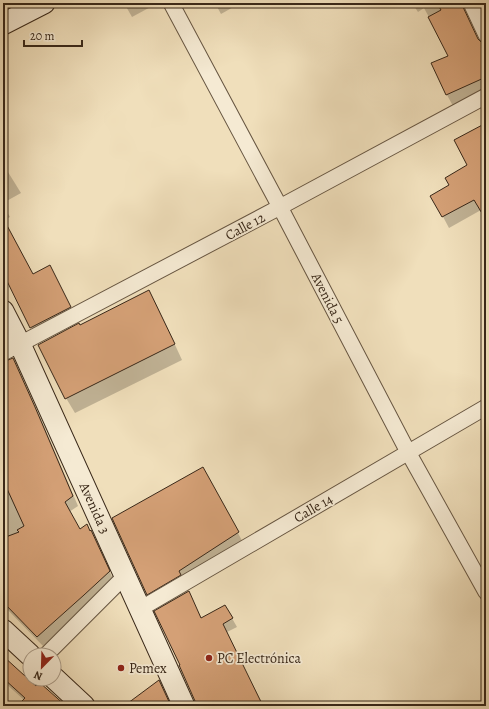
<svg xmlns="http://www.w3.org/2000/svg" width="489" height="709" viewBox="0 0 489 709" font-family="Alegreya,serif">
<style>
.shadow{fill:#0003}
.building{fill:#d4a076;stroke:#392819}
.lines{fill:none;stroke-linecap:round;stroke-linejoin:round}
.minor-casing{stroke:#675642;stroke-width:17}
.secondary-casing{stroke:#392819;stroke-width:23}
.minor{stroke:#f5ead3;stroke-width:15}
.secondary{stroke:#f5ead3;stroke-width:21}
.poi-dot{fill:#8f2418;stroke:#f5ead3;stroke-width:1.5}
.labels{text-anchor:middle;stroke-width:3.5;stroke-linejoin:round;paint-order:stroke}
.street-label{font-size:14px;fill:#392819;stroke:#f5ead3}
.poi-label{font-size:14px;fill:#392819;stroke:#f5ead3;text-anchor:start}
</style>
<rect width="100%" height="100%" fill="#f0dfbb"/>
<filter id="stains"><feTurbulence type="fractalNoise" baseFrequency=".005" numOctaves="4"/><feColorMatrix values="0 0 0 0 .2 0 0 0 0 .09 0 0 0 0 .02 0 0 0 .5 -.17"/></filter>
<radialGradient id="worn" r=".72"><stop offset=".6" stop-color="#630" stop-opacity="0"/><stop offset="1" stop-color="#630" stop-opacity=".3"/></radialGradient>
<g class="shadow">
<path d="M3,3h41l-41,21z"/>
<path d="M124,3h34l-26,14z"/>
<path d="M215,3h21l1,2 -16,9z"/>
<path d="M412,3h74v8l-2,-4 -5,-2 -9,5 -2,5 1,4 11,24 6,2v46l-33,15 -6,-11 -15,-31 18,-8 -26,-48 -6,4z"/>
<path d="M486,124v94l-5,-8 -32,18 -17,-32 19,-10 18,-20z"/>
<path d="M3,164l18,29 -18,10z"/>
<path d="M3,205l7,12 -6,3 29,55h21l18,37 -35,26 -34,-67z"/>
<path d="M149,292l8,14 25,54 -107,53 -9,-15 13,-72z"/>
<path d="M3,338l7,14 -7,4z"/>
<path d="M3,363l15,6 26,57 34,80 -9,6 11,18 11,1 5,10 18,40 -24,24 -47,41 -40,-41z"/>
<path d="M211,483l35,65 -59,38 2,4 -2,1 15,28 23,-13 12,21 -10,5 15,31 -47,33 -38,-85 -9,-17z"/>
<path d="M3,657l33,30 28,19h-46l6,-6 -21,-19z"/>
<path d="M247,674l17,32h-53z"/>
</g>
<g class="building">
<path d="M437,3h25l1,4 15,32 3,3 5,3v32l-40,18 -15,-32 17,-7 -20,-39 13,-7z"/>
<path d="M486,123v97l-12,-20 -32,17 -12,-21 19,-11 -4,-7 22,-13 -13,-25z"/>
<path d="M3,218l30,56 17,-9 21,42 -41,21 -27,-55z"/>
<path d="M149,290l26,54 -110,55 -27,-54 41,-22 1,2z"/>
<path d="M13,358l22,49 38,89 -8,6 15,27 7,-5 3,7 1,-1 19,41 -26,24 -47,42 -34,-35v-64l16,-6 -2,-2 7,-4 -21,-46v-118z"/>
<path d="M203,467l36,65 -60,39 2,4 -34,20 -35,-77z"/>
<path d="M189,591l12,27 24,-13 8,13 -10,6 40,82h-67l-1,-5 -16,-36h1l-26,-54z"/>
<path d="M3,656l33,30 3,-4 27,24h-49l8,-8 -22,-20z"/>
<path d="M159,680l12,26h-47z"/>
</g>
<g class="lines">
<defs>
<g id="minor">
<path d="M171,3l109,204 128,245 78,140"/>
<path d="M471,3l15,32"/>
<path d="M3,353l277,-146 206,-111"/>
<path d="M140,609l346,-202"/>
<path d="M46,655l79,-79"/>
</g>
<g id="secondary">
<path d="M3,24l41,-21"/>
<path d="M3,311l17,33 164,362"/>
<path d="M3,630l27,25"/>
<path d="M54,678l30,28"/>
</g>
</defs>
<use href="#minor" class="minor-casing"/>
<use href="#secondary" class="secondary-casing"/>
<use href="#minor" class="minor"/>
<use href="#secondary" class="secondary"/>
</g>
<g class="poi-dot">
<circle cx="209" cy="658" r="4"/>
<circle cx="121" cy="668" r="4"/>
</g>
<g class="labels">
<g class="street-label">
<text transform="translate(245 226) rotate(-28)" y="5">Calle 12</text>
<text transform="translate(328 298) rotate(63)" y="5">Avenida 5</text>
<text transform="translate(95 508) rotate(66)" y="5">Avenida 3</text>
<text transform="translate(313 508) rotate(-30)" y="5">Calle 14</text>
</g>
<g class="poi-label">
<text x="217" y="663">PC Electrónica</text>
<text x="129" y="673">Pemex</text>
</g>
</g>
<rect width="489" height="709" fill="none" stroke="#f0dfbb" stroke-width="16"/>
<rect x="4" y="4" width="481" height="701" fill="none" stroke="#392819" stroke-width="2"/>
<rect x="8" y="8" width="473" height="693" fill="none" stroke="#392819"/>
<g transform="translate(42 667) rotate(203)"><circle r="19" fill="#f5ead3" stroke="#aa9c89"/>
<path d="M0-3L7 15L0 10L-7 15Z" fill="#8f2418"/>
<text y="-6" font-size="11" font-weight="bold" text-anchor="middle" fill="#392819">N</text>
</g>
<path d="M24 40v6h58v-6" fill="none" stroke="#392819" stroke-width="2"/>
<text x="30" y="40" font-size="12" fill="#392819" stroke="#f5ead3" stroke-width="3" paint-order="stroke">20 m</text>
<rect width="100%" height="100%" filter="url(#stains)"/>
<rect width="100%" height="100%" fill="url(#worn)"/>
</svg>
